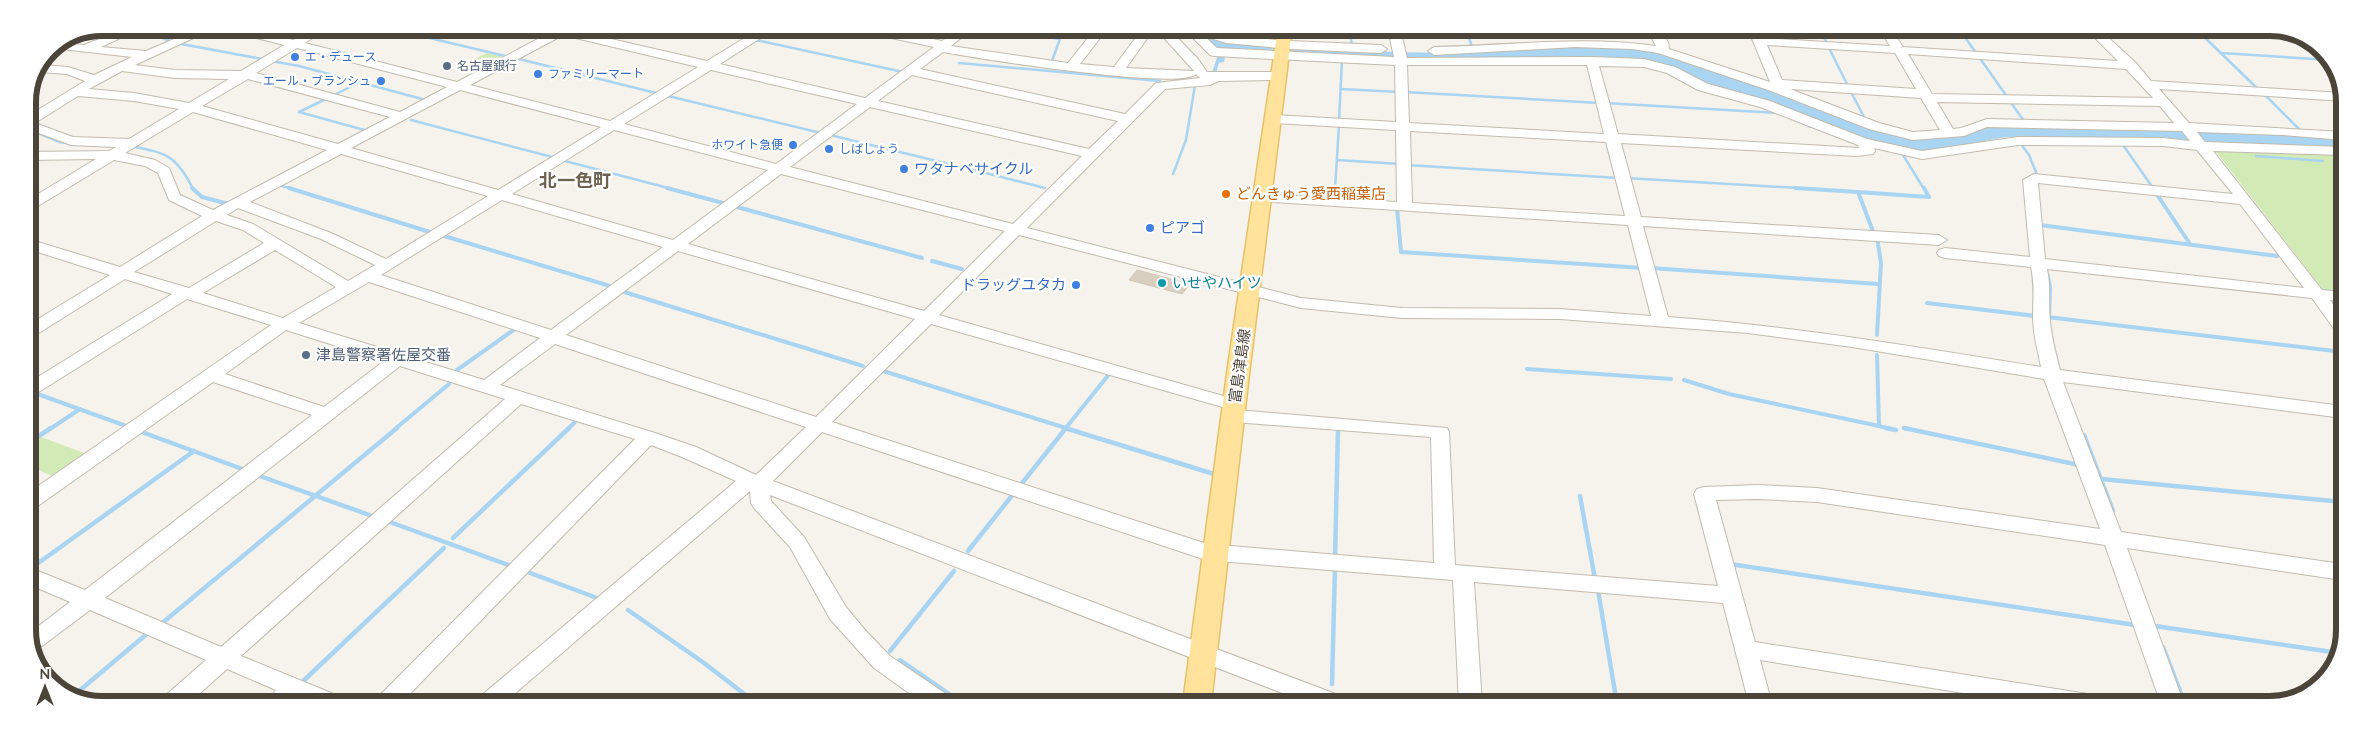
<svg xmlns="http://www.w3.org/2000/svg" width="2372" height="732" viewBox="0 0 2372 732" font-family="Lato,'Noto Sans JP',sans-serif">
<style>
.green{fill:#d2eab5}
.water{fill:#a9d4f2}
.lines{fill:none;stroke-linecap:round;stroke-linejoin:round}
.stream-far2{stroke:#a9d4f2;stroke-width:2.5}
.stream-far1{stroke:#a9d4f2;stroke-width:4}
.stream{stroke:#a9d4f2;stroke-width:4.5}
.building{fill:#d8cfc1;stroke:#d3c7b4}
.minor-casing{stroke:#c2bbae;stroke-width:2}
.major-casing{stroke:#e6c16a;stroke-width:3}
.minor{fill:#fff;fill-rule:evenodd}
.major{fill:#ffe39c;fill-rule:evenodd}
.shop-dot{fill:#3f7fe0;stroke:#fff;stroke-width:2}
.service-dot{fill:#5c6f8a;stroke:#fff;stroke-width:2}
.food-dot{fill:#e8710a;stroke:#fff;stroke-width:2}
.culture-dot{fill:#0f9aa8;stroke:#fff;stroke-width:2}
.labels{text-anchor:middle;stroke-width:4.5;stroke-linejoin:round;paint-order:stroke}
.far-shop-label{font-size:12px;fill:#366cbe;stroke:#fff;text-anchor:start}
.far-service-label{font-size:12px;fill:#4e5e75;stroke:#fff;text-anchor:start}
.shop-label{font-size:15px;fill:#366cbe;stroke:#fff;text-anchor:start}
.food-label{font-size:15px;fill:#c56008;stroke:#fff;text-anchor:start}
.culture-label{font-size:15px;fill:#0d838f;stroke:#fff;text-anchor:start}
.service-label{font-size:15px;fill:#4e5e75;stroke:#fff;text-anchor:start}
.street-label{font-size:15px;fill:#4b4439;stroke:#fff}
.quarter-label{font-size:18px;font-weight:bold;fill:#6e6250;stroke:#fff}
.rim{fill:none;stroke:#4b4439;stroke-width:6}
</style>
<rect width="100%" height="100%" fill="#f6f3ec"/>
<g class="green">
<path d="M487,53l20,5 -30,16 -21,-5z"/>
<path d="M2214,149l130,4 -1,141 -19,-3z"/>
<path d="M41,437l51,19 -32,23 -32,-13v-20z"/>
</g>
<path class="water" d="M1195,29h9l5,5 183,18 56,1 128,-7 62,1 36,8 39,17 46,11 160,56 27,-3 45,-11 304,10 49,4v8l-138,-4 -57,-5 -143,-1 -80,15 -47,-8 -175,-59 -35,-19 -238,-5 -205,-10 -2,11 -5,1 -3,10h-4l6,-19z"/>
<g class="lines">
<g class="stream-far2">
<path d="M140,28l32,14"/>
<path d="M388,28l121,29"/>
<path d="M700,28l47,11"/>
<path d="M989,29l71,10 -8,22"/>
<path d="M1349,29l3,16"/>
<path d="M1466,29l6,18"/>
<path d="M1820,30l8,15"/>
<path d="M1960,30l16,23"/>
<path d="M2197,30l63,61"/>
<path d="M756,40l147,32"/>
<path d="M176,43l86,16"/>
<path d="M1828,46l21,42"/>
<path d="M2221,53l109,7"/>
<path d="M1979,57l29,41"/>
<path d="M519,59l141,35"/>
<path d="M271,61l28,5 127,34"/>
<path d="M959,63l201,18"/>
<path d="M1341,89l58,3"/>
<path d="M1850,90l16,31"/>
<path d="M1405,92l194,11"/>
<path d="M2264,94l36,36"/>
<path d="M334,95l26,-13"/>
<path d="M668,96l153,37"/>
<path d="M2009,100l15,21"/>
<path d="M1605,103l173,10"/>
<path d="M299,112l69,19"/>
<path d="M299,112l29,-14"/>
<path d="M411,120l145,38"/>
<path d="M1339,121l3,-61"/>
<path d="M1800,122l10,5"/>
<path d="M28,129l32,13 12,2"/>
<path d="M830,135l119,29"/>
<path d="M2021,144l8,11 9,22"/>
<path d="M2123,145l30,43"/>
<path d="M130,146c37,7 46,9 63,43"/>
<path d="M1903,155l21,34"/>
<path d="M2256,156l67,5"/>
<path d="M1337,160l63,4"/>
<path d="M565,161l107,28"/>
<path d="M1406,165l212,13"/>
<path d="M962,167l83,21"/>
<path d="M1173,174l13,-34 9,-55"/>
<path d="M1626,178l189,11"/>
<path d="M282,186l11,3"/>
<path d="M1335,189l4,-64"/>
</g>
<g class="stream-far1">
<path d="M192,188l10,9 27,7"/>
<path d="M289,188l144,45"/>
<path d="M667,188l56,15"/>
<path d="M1795,188l63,4"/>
<path d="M2156,193l34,51"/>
<path d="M1334,201l1,-13"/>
<path d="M737,207l185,51"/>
<path d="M1397,208l4,44 242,16"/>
<path d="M2040,225l237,31"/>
<path d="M1874,234l-16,-42 71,5 -5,-9"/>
<path d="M441,235l169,51"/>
<path d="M1877,238l4,25 -4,72"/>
<path d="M932,261l30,8"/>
<path d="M1651,268l227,16"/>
<path d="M2048,276l2,12 -1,30"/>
<path d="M621,291l242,75"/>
<path d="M1927,303l108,13"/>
<path d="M2047,317l296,35"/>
<path d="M1877,355l2,71 12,3"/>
<path d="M1527,369l144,10"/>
<path d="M457,370l58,-41"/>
<path d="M880,370l189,59"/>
<path d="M1684,380l45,14 150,32"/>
<path d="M32,392l97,35"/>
<path d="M1904,428l4,1"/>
<path d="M50,429l30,-20"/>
<path d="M395,429l54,-45"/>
<path d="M568,429l7,-7"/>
<path d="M1065,429l45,-56"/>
</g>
<g class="stream">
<path d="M1065,428l149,46"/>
<path d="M1886,428l10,2"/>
<path d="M1904,428l175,37"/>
<path d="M139,431l106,39"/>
<path d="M2084,435l29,76"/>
<path d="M28,443l23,-15"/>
<path d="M257,475l118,42"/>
<path d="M2101,479l242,23"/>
<path d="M1019,487l47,-59"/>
<path d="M1580,496l15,83"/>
<path d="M387,521l127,46"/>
<path d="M453,538l116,-110"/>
<path d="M968,551l46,-58"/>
<path d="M1335,559l3,-131"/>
<path d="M1730,564l405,61"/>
<path d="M30,569l164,-118"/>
<path d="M525,571l72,27"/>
<path d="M1598,590l19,114"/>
<path d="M628,610l76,53 52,40"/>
<path d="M161,624l236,-196"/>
<path d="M2155,626l184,27"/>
<path d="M2163,647l22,57"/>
<path d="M890,651l64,-80"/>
<path d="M897,662l3,-2 62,43"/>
<path d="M300,684l144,-136"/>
<path d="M1332,684l3,-117"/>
<path d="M73,696l75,-63"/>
</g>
</g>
<path class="building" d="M1137,270l53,14 -8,10 -53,-14z"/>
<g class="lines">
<defs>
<g id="minor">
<path d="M127,28h15l-41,19 45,4 54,-23h15l-80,37 40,5 66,1 43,-26 -55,-14 -2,-3h19l47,12 20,-12h14l-22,15 152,39 94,-50 -1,-4h24l-2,2 135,31 54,-33h15l-56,36 145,34 69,-51 -71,-15 -6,-4h25l60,13 17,-12h13l-21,17 117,17 27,-34h12l-27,35 34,3 28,-38h12l-28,39 68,3 -38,-42h13l29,30 9,13h72l6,4 -6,4 -60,1 -9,4 -45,4 -138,139 274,70 101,10 158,1 91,7 -23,-91 -370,-24 -2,-3 2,-3 5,-1 134,8 -1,-72 -122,-7 -7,-4 7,-4 122,7 -1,-57 -181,-9 -4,-1 -26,-26h13l20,19 177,9 -6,-28h12l7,29 185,-1 52,2 31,8 33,17 62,17 97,38 55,12 96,-14 145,1 27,3 -8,-10 -195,-4 -23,9 -51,4 -44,-11 -98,-38 -113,-38 -26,-4 -57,-2 -141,8 -6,-4 6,-4c74,-1 148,-12 222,-1l-9,-17h12l9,13 1,7 101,33 -22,-53h12l4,9 126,8 -10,-16h12l11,17 215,14 -31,-31h13l36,33 15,18 192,12 1,8 -185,-12 30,34 155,9v8l-61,-5 -86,-3 8,10 139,5v8l-131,-4 109,139 21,2v10l-13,-2 13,18v16l-6,-1 -25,-35 -265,-29c4,19 1,32 3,51 1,17 6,33 10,50l283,36v12l-280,-36 58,150 221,32v16l-215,-32 57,156h-23l-56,-159 -288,-43 -59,-3 -42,1 39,142 333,52 8,3 3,7h-68l-271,-44 12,44h-23l-26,-101 -249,-21 8,122h-23l-6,-124 -247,-20 -384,-128 -49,49 568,215 3,7h-36l-538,-208 1,6 33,36 42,70 19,23 25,26 59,40 3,7h-29l-49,-35 -44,-49 -40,-72 -36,-39 -3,-5 -1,-12 -245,211h-26l3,-7 254,-214 -54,-24 -31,-12 -249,257h-25l3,-7 255,-256 -114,-35 -280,252 95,39 3,7h-35l-8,-3 -3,3h-26l9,-12 -49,-21 -37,33h-27l3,-7 40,-35 -116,-50 -56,42 -6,-18 42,-32 -42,-18v-17l57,23 227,-175 -99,-33 -178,126 -7,2v-17l243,-168 -84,-26 -153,96 -6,2v-14l144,-89 -47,-15 -91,57 -6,1v-12l82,-50 -82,-26v-10l92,28 82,-51 -33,-16 -11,-27 -13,-7 -31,-6 -81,49 -5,1v-10l68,-41 -68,1v-8l81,-1 7,-4 -45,-2 -43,-16v-13l57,-35 -18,-7 -27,-2 3,-7 25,2 26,8 38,-18 -79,-9 12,-5 19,2zM563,35l135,32 -88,54 -140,-36zM1767,45l128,8 21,36 -134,-9zM297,48l150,39 -47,25 -144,-39zM943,52c33,6 237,39 253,22l4,4 -44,5 -31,31 -205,-45zM1908,54l218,15 27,29 -221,-4zM1407,65h180l17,69 -195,-11zM1599,66l45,1 23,6 31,17 62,17 98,38 1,3 -241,-14zM711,70l146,34 -81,60 -152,-40zM122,71l53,7 54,1 -40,24 -55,-10 -45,-4zM912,75l206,46 -29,28 -211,-48zM248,79l142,38 -52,27 -136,-38zM1790,89l131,9 19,32 -27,2 -34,-9zM460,90l141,37 -103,63 -147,-42zM78,96l56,5 45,8 -50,30 -56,-2 -38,-14zM1937,102l223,4 14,17 -187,-4 -26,9 -8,1zM870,107l212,49 -69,68 -223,-57zM193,112l134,38 -114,60 -33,-15 -11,-27 -14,-8 -30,-7zM614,130l154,40 -95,70 -161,-46zM1410,131l196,11 19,74 -213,-13zM1621,143l236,13 16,-2 2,-3 -1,-3 48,11 96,-14 145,1 34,4 36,44 -199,-20 -11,6 7,77 -85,-9 -6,2 -2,3 2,3 6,2 86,9c4,19 2,32 2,50 0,17 5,34 8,50 -124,-20 -247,-41 -373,-50l-25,-91 296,19 8,-5 -8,-5 -298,-18zM341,154l147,42 -102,63 -55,-26 -81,-31zM781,174l224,57 -81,80 -236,-67zM2038,183l202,21 64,84 -259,-29zM502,200l161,47 -112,83 -170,-55zM238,208l83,31 54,26 -27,16 -95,-57 -26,-9zM216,221l27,9 21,13 -75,45 -55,-16zM1019,235l282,73 101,10 158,1 188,14 104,14 192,32 56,150 -283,-41 -59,-3 -54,2 -7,2 -3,5 24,92 -263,-21 -6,-133 -2,-4 -209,-18 6,-5 -3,-4 -302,-86zM275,250l61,37 -53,31 -80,-25zM678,251l237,68 -99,98 -250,-82zM369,282l171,56 -56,42 -185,-57zM931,324l302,86 -5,2 -3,4 3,4 6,2 197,15 3,126 -227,-19 -375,-122zM286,330l98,31 -60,46 -99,-33zM555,344l251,83 -50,48 -60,-28 -41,-14 -155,-48zM400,366l105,33 -284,248 -116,-49z"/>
<path d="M1202,29h13l13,7 62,5 91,4 6,4 -6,4 -91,-4 -64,-6 -15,-5z"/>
</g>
<path id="major" d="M1278,29h14l-42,337 -39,337h-28l45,-337z"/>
</defs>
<use href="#minor" class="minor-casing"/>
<use href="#major" class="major-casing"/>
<use href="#minor" class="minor"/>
<use href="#major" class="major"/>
</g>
<g class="shop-dot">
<circle cx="295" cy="57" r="5"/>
<circle cx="538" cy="74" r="5"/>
<circle cx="381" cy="81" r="5"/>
<circle cx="793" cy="145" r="5"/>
<circle cx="829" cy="149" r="5"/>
<circle cx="904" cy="169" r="5"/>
<circle cx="1150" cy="228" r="5"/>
<circle cx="1076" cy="285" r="5"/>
</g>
<g class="service-dot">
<circle cx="447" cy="66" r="5"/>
<circle cx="306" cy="355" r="5"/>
</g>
<circle class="food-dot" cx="1226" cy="194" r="5"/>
<circle class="culture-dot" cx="1162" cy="283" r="5"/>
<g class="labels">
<g class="far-shop-label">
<text x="305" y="61">エ・デュース</text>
<text x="548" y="78">ファミリーマート</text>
<text x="371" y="85" text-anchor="end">エール・ブランシュ</text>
<text x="783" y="149" text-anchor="end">ホワイト急便</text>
<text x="839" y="153">しばしょう</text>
</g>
<g class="far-service-label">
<text x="457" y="70">名古屋銀行</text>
</g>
<g class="shop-label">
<text x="914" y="174">ワタナベサイクル</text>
<text x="1160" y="233">ピアゴ</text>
<text x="1066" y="290" text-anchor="end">ドラッグユタカ</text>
</g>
<g class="food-label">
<text x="1236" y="199">どんきゅう愛西稲葉店</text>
</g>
<g class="culture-label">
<text x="1172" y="288">いせやハイツ</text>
</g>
<g class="service-label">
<text x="316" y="360">津島警察署佐屋交番</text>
</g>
<g class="street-label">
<text transform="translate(1240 366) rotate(-82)" y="5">富島津島線</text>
</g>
<g class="quarter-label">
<text x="575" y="187">北一色町</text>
</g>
</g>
<path d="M0 0H2372V732H0ZM102 36H2270A66 66 0 0 1 2336 102V630A66 66 0 0 1 2270 696H102A66 66 0 0 1 36 630V102A66 66 0 0 1 102 36Z" fill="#fff" fill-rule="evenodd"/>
<path class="rim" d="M102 36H2270A66 66 0 0 1 2336 102V630A66 66 0 0 1 2270 696H102A66 66 0 0 1 36 630V102A66 66 0 0 1 102 36Z"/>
<g transform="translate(45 687)" stroke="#ffffff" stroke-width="4" paint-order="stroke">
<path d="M0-4L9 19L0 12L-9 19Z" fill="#4b4439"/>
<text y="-8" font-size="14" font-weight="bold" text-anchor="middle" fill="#4b4439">N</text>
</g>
</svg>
